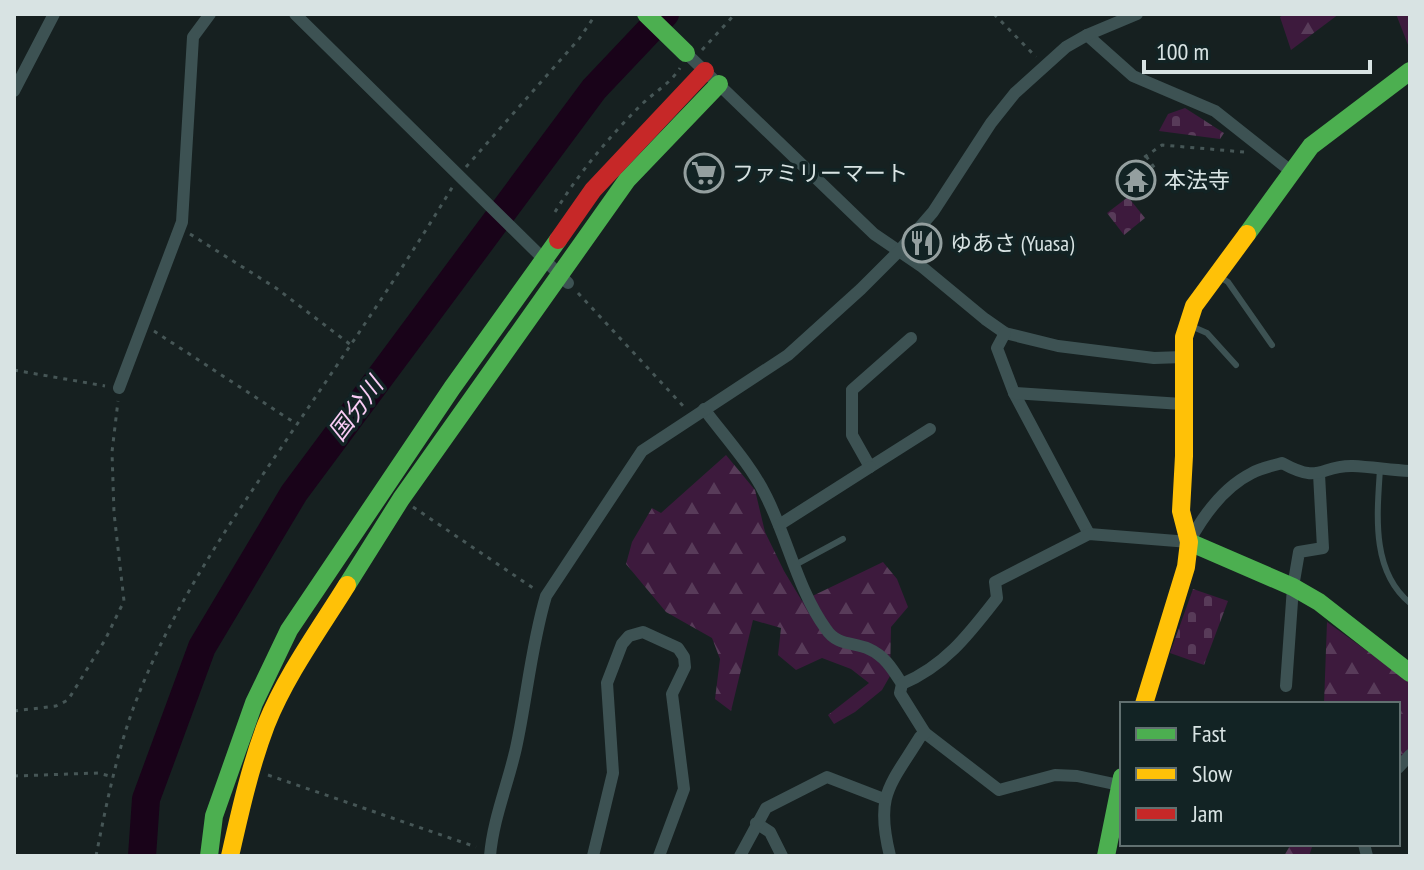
<svg xmlns="http://www.w3.org/2000/svg" width="1424" height="870" viewBox="0 0 1424 870" font-family="'PT Sans Narrow','Noto Sans JP',sans-serif">
<style>
.forest{fill:url(#forest-firs)}
.cemetery{fill:url(#cemetery-stones)}
.lines{fill:none;stroke-linecap:round;stroke-linejoin:round}
.river{stroke:#190319;stroke-width:28}
.path{stroke:#465656;stroke-width:3;stroke-dasharray:4 6;stroke-linecap:butt}
.lane{stroke:#3d5253;stroke-width:6}
.street{stroke:#3d5253;stroke-width:12}
.fast{stroke:#4caf50;stroke-width:18}
.slow{stroke:#ffc107;stroke-width:18}
.jam{stroke:#c62828;stroke-width:18}
.labels{text-anchor:middle;stroke-width:7;stroke-linejoin:round;paint-order:stroke}
.poi-label{font-size:22px;fill:#d8e3e3;stroke:#122324;text-anchor:start}
.water-label{font-size:24px;font-style:italic;fill:#facdf6;stroke:#122324}
</style>
<defs>
<pattern id="forest-firs" width="22" height="20" patternUnits="userSpaceOnUse" patternTransform="scale(2)"><rect width="22" height="20" fill="#3d1a3d"/><path d="M5 1l3.5 6h-7zM16 11l3.5 6h-7z" fill="#583b59"/></pattern>
<pattern id="cemetery-stones" width="16" height="16" patternUnits="userSpaceOnUse" patternTransform="scale(2)"><rect width="16" height="16" fill="#3d1a3d"/><path d="M2 7V4a2 2 0 0 1 4 0v3zM10 15v-3a2 2 0 0 1 4 0v3z" fill="#583b59"/></pattern>
</defs>
<rect width="100%" height="100%" fill="#162020"/>
<g class="forest">
<path d="M1285,14h54l-48,36 -11,-33z"/>
<path d="M1396,14h14v36z"/>
<path d="M726,455l29,35 10,42 19,39 18,30 81,-39 14,17 11,28 -17,20 -1,49 -8,14 -27,22 -21,12 -6,-9 41,-32 -18,-14 -29,-11 -26,12 -18,-15 3,-27 -28,-8 -22,91 -16,-12 5,-40 -8,-21 -46,-26 -40,-48 6,-22 20,-34 9,5z"/>
<path d="M1327,622l83,60v66l-12,13v-57h-74z"/>
<path d="M1291,844h22l-4,12h-25z"/>
</g>
<g class="cemetery">
<path d="M1185,108l39,25 -4,6 -61,-8 9,-17z"/>
<path d="M1128,197l17,21 -21,17 -17,-22z"/>
<path d="M1193,589l35,12 -24,64 -34,-12z"/>
</g>
<g class="lines">
<path class="river" d="M142,856l4,-57 56,-152 92,-154 300,-404 71,-75"/>
<g class="path">
<path d="M994,14l42,43"/>
<path d="M702,50l33,-36"/>
<path d="M1146,156l10,14"/>
<path d="M1136,163l26,-18 82,7"/>
<path d="M466,167l113,-128 17,-25"/>
<path d="M555,212c23,-38 54,-75 85,-106 14,-14 29,-21 40,-38"/>
<path d="M190,234l86,54 75,57"/>
<path d="M578,293l107,115"/>
<path d="M154,331l141,92"/>
<path d="M14,370l91,16"/>
<path d="M413,507l123,83"/>
<path d="M14,711l42,-5 12,-6 37,-60 19,-39 -10,-88 -2,-61 6,-51"/>
<path d="M268,775l208,72"/>
<path d="M14,776l84,-3 15,4"/>
<path d="M96,856c10,-50 20,-100 37,-147 36,-97 92,-179 150,-264 58,-86 117,-171 170,-259"/>
</g>
<g class="lane">
<path d="M1220,277l8,5 44,63"/>
<path d="M1191,326l16,7 29,32"/>
<path d="M1380,469c-3,46 -9,102 30,134"/>
<path d="M795,565l48,-26"/>
</g>
<g class="street">
<path d="M295,14l273,269"/>
<path d="M1087,35l46,41 82,35 77,61"/>
<path d="M686,53l188,181 47,32 64,53 20,14 53,13 96,12 29,-1"/>
<path d="M14,91l40,-77"/>
<path d="M1005,333l-8,15 17,45 75,141"/>
<path d="M911,338l-59,52v45l18,32 60,-38"/>
<path d="M119,388l63,-166 11,-185 17,-23"/>
<path d="M1014,393l168,11"/>
<path d="M704,409c21,28 46,55 61,85 22,42 33,97 61,135 11,17 27,13 43,20 16,7 24,21 33,35"/>
<path d="M779,525l91,-58"/>
<path d="M1286,686l7,-99 6,-35 24,-4 -4,-74"/>
<path d="M925,733l74,57 56,-15 22,1 42,9"/>
<path d="M1398,768l12,-13"/>
<path d="M756,823l14,9 12,24"/>
<path d="M1364,844l3,12"/>
<path d="M490,856c3,-37 18,-72 26,-108 11,-50 15,-102 30,-152l96,-145 146,-96 73,-66 38,-38 34,-39 58,-89 24,-30 51,-46 21,-12 50,-21"/>
<path d="M593,856l20,-83 -6,-90 15,-39 7,-8 14,-4 35,16 6,9 1,10 -13,27 12,95 -25,67"/>
<path d="M740,856l26,-48 61,-31 57,22"/>
<path d="M890,856c-15,-61 -1,-69 30,-119l5,-4 -25,-40 2,-9c43,-18 67,-50 95,-86l-2,-16 94,-48 100,8c14,-26 35,-55 63,-69 9,-5 20,-7 30,-10 40,22 37,2 71,3 19,1 38,4 57,5"/>
</g>
<g class="fast">
<path d="M646,14l40,39"/>
<path d="M1247,234l64,-88 99,-75"/>
<path d="M1189,542l104,45 26,15 91,71"/>
<path d="M347,585l54,-86 226,-319 92,-96"/>
<path d="M209,856l5,-40 40,-113 35,-73 163,-242 106,-148"/>
<path d="M1106,856l16,-79"/>
</g>
<g class="slow">
<path d="M1144,704l42,-137 3,-25 -8,-31 3,-55v-119l10,-31 53,-72"/>
<path d="M230,856c10,-44 20,-89 36,-131 20,-50 53,-95 81,-140"/>
</g>
<path class="jam" d="M558,240l35,-50 112,-119"/>
</g>
<defs>
<symbol id="supermarket-ring" viewBox="-11 -11 22 22"><circle r="9.5" fill="#122324" stroke="#949f9f" stroke-width="1.5"/><path d="M-6-5.5h2.5l.6 2H6L4.5 2H-2.5L-4.4-4H-6ZM-1.5 3.2a1.3 1.3 0 1 0 .1 0ZM3 3.2a1.3 1.3 0 1 0 .1 0Z" fill="#949f9f"/></symbol>
<symbol id="temple-ring" viewBox="-11 -11 22 22"><circle r="9.5" fill="#122324" stroke="#949f9f" stroke-width="1.5"/><path d="M0-6L5-2H3V0L6.5 2.5H4V6H1.5V3h-3V6H-4V2.5H-6.5L-3 0V-2H-5Z" fill="#949f9f"/></symbol>
<symbol id="restaurant-ring" viewBox="-11 -11 22 22"><circle r="9.5" fill="#122324" stroke="#949f9f" stroke-width="1.5"/><path d="M-5-6h1v4h1v-4h1v4h1v-4h1v5L-1.5 .5V6h-2V.5L-5-1ZM5-6V6H3V1.5H1.5Q1.5-4 5-6Z" fill="#949f9f"/></symbol>
</defs>
<g fill-rule="evenodd">
<use href="#supermarket-ring" x="682" y="151" width="44" height="44"/>
<use href="#temple-ring" x="1114" y="158" width="44" height="44"/>
<use href="#restaurant-ring" x="900" y="221" width="44" height="44"/>
</g>
<g class="labels">
<g class="poi-label">
<text x="732" y="181">ファミリーマート</text>
<text x="1164" y="188">本法寺</text>
<text x="950" y="251">ゆあさ (Yuasa)</text>
</g>
<g class="water-label">
<text transform="translate(356 409) rotate(-53)" y="8">国分川</text>
</g>
</g>
<rect width="1424" height="870" fill="none" stroke="#d8e3e3" stroke-width="32"/>
<rect x="1120" y="702" width="280" height="144" fill="#122324" stroke="#617070" stroke-width="2"/>
<rect x="1136" y="728" width="40" height="12" fill="#4caf50" stroke="#617070" stroke-width="2"/>
<text x="1192" y="742" font-size="24" fill="#d8e3e3">Fast</text>
<rect x="1136" y="768" width="40" height="12" fill="#ffc107" stroke="#617070" stroke-width="2"/>
<text x="1192" y="782" font-size="24" fill="#d8e3e3">Slow</text>
<rect x="1136" y="808" width="40" height="12" fill="#c62828" stroke="#617070" stroke-width="2"/>
<text x="1192" y="822" font-size="24" fill="#d8e3e3">Jam</text>
<path d="M1144 60v12h226v-12" fill="none" stroke="#d8e3e3" stroke-width="4"/>
<text x="1156" y="60" font-size="24" fill="#d8e3e3" stroke="#122324" stroke-width="6" paint-order="stroke">100 m</text>
</svg>
